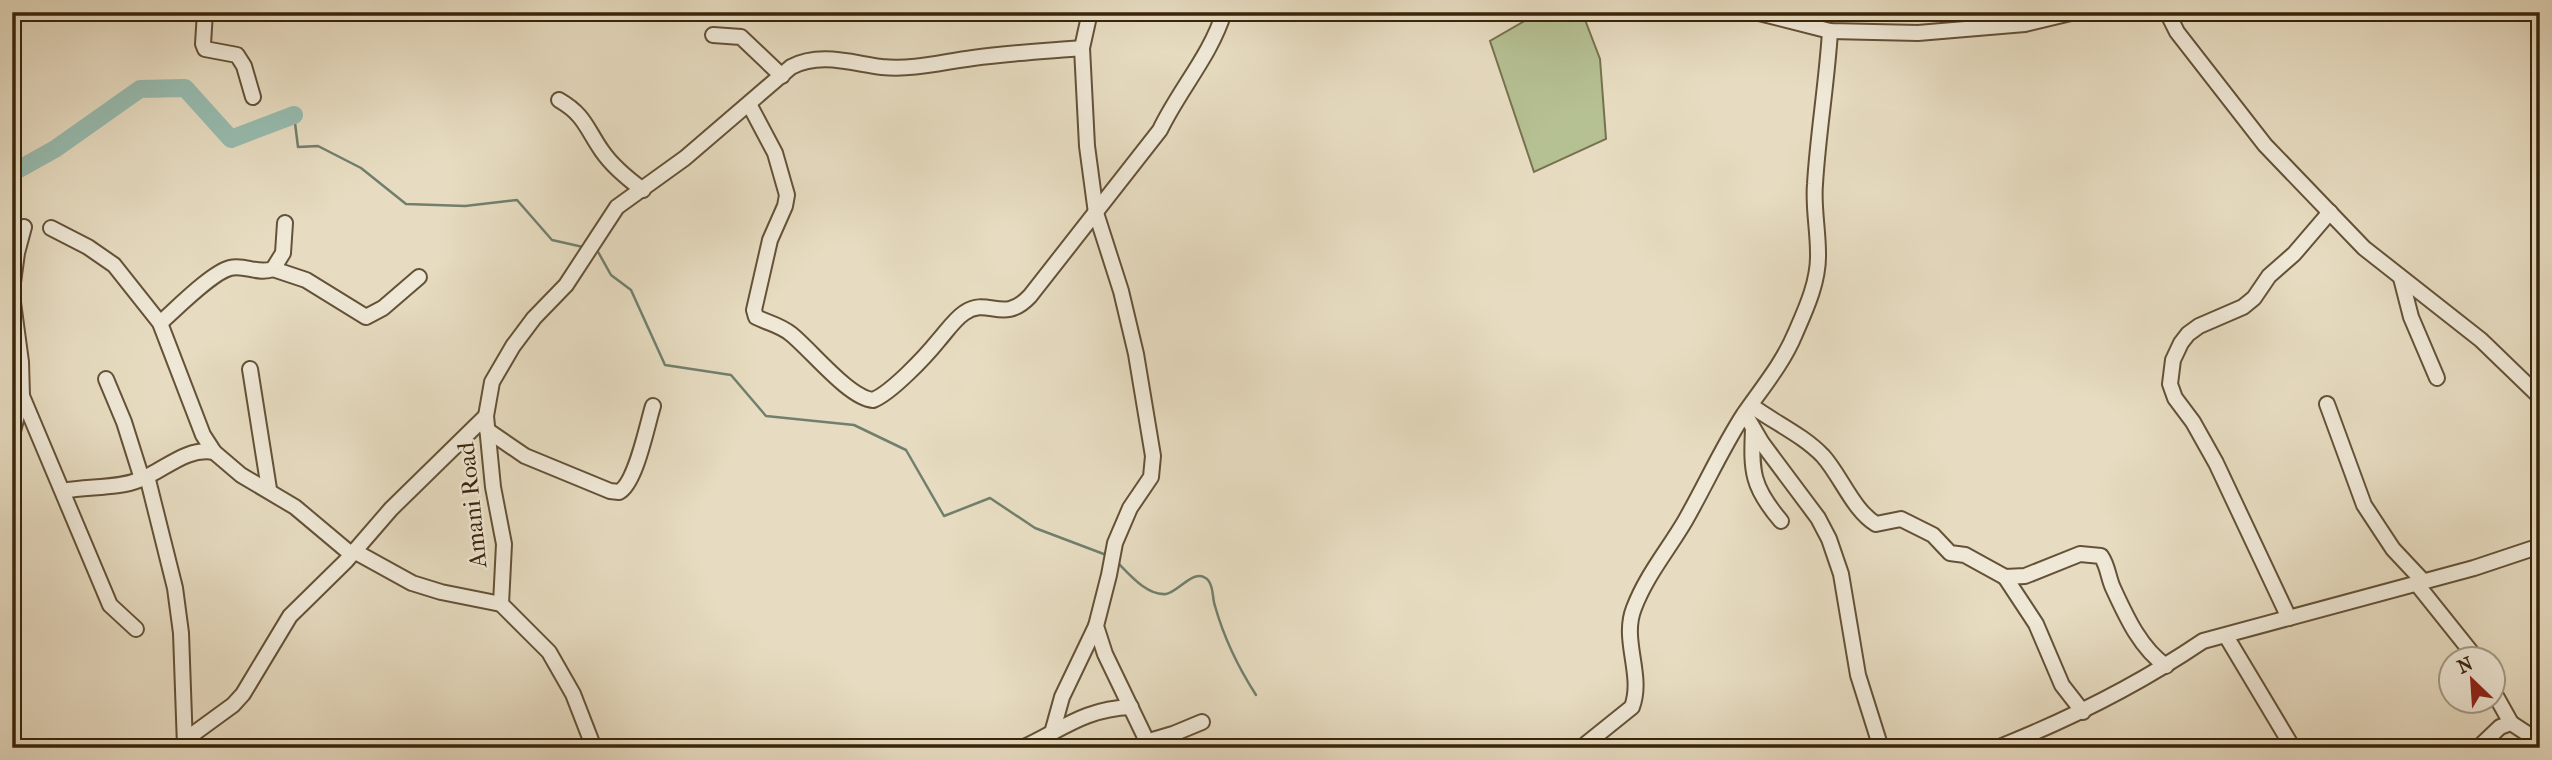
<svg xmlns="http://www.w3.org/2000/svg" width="2552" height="760" viewBox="0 0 2552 760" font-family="'IM FELL French Canon',serif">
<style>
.green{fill:#b5c093;stroke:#77724e;stroke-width:2}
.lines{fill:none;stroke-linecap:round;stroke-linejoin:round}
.stream{stroke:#717f6d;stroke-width:2.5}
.river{stroke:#97bcb0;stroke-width:18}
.minor-casing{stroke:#645237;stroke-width:18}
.minor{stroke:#efe8d7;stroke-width:14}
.labels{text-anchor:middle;stroke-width:5;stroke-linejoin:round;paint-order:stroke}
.street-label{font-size:24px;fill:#392409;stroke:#efe8d7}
</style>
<rect width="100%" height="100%" fill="#e7dcc1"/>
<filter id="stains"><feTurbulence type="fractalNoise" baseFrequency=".00286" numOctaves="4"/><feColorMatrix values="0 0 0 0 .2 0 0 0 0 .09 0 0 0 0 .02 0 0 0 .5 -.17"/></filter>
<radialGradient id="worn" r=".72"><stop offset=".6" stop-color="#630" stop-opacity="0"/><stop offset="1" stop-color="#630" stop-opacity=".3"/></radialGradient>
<path class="green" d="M1540,12h42l18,47 6,80 -72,33 -44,-131z"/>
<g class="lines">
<g class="stream">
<path d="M294,115l4,32 20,-1 43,22 45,36 59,2 52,-6 35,40 31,7"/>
<path d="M597,250l14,25 20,15 34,75 66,10 35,41 88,9 52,25 38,66 46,-18 45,30 74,28"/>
<path d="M1117,562c12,12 30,34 49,32 13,-2 29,-28 42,-14 6,7 4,18 7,26 9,32 23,61 41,89"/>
</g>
<path class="river" d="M12,173l43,-24 85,-60 45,-1 46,51 63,-24"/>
<defs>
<g id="minor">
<path d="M205,12l-2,32 2,5 32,6 7,11 9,31"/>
<path d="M1090,12l-8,36 5,98 9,67 25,78 15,63 17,102 -2,21 -21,31 -15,35 -6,32 -13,51 9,28 39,81 2,13"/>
<path d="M1755,12l75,19 88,2 107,-9 50,-12"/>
<path d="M2167,12l10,20 88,113 99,103 117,92 59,57"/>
<path d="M713,35l28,2 41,39"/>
<path d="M559,100c26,15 27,28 43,51 11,16 26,28 41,39"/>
<path d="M749,104l26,49 12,42 -2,11 -15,34 -16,70 2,7c12,6 24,8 35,17 20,16 58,64 82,66 18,-7 52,-43 65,-59 8,-9 16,-21 26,-28 24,-17 39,12 66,-17l130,-166c19,-40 51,-75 64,-118"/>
<path d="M51,228l37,19 26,18 46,58 43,112 11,17 27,23 54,32 56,47"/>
<path d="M273,269l33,11 60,37 17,-9 36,-31"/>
<path d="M2401,278l10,39 26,61"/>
<path d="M12,290l5,-37 7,-26"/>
<path d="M12,295l9,67 1,34 -10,39"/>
<path d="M160,323c15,-13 51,-50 70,-55 15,-4 28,7 43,1l10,-16 2,-30"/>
<path d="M250,369l19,120"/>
<path d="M106,379l18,43 18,57"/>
<path d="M22,396l88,209 26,24"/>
<path d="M2327,404l37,101 29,44 30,32"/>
<path d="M1752,406c23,17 51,29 71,50 18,20 30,54 53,68l25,-5 32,16 17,18 15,2 40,22 20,-1 55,-22 21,2c7,10 7,21 12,32 13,28 27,60 53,78"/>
<path d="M1745,414l17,29 56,75 11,21 12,35 17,101 23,73"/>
<path d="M1753,429c-2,43 -1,58 28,92"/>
<path d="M487,430l38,26 85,35 9,1c17,-9 28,-67 34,-86"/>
<path d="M147,476l28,112 6,45 4,113"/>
<path d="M63,491c24,-5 53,-2 76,-11 25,-9 46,-33 75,-28"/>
<path d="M354,551l58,32 29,9 60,12"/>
<path d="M2005,577l31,47 26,61 21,27"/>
<path d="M2416,583l60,75"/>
<path d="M2289,618l-73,-155 -23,-41 -18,-24 -5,-14 3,-24 8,-17 7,-9 11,-8 44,-19 11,-9 15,-22 25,-22 36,-42"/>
<path d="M2226,636l67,112"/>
<path d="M2492,689l19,34"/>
<path d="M1052,733l10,-36 34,-71"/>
<path d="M185,740l48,-35 10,-11 47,-78 56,-55 45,-52 95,-93"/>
<path d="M1146,742l27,-8 29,-12"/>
<path d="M594,748l-21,-54 -24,-42 -48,-48 3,-60 -11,-57 -7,-71 6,-34 21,-36 21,-28 32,-33 51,-78 68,-49 106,-91c29,-15 60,-4 91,0 32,3 60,-5 91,-9 36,-5 73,-7 109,-10"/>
<path d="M1022,748c41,-19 62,-39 109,-41"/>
<path d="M1581,748l51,-41c12,-32 -11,-67 2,-99 12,-32 34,-58 51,-87 20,-35 37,-73 59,-107 18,-26 39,-51 51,-80 11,-25 24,-53 23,-81 0,-24 -5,-46 -3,-69 3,-51 12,-102 15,-153"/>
<path d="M1997,748c73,-29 141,-63 206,-107l271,-73 66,-22"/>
<path d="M2478,748l22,-21 11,-4 29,19"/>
</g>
</defs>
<use href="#minor" class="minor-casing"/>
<use href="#minor" class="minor"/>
</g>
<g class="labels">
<g class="street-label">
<text transform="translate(472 505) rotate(-96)" y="8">Amani Road</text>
</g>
</g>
<rect width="2552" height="760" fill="none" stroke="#e7dcc1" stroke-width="42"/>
<rect x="14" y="14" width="2524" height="732" fill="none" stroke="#392409" stroke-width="3.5"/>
<rect x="21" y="21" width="2510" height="718" fill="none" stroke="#392409" stroke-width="2"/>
<g transform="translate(2472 680) rotate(335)"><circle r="33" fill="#efe8d7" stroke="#a69a85" stroke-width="2"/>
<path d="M0-5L12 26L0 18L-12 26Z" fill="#8f2418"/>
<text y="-10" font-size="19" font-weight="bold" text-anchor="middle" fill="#392409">N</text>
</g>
<rect width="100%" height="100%" filter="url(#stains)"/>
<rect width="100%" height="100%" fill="url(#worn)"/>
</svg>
